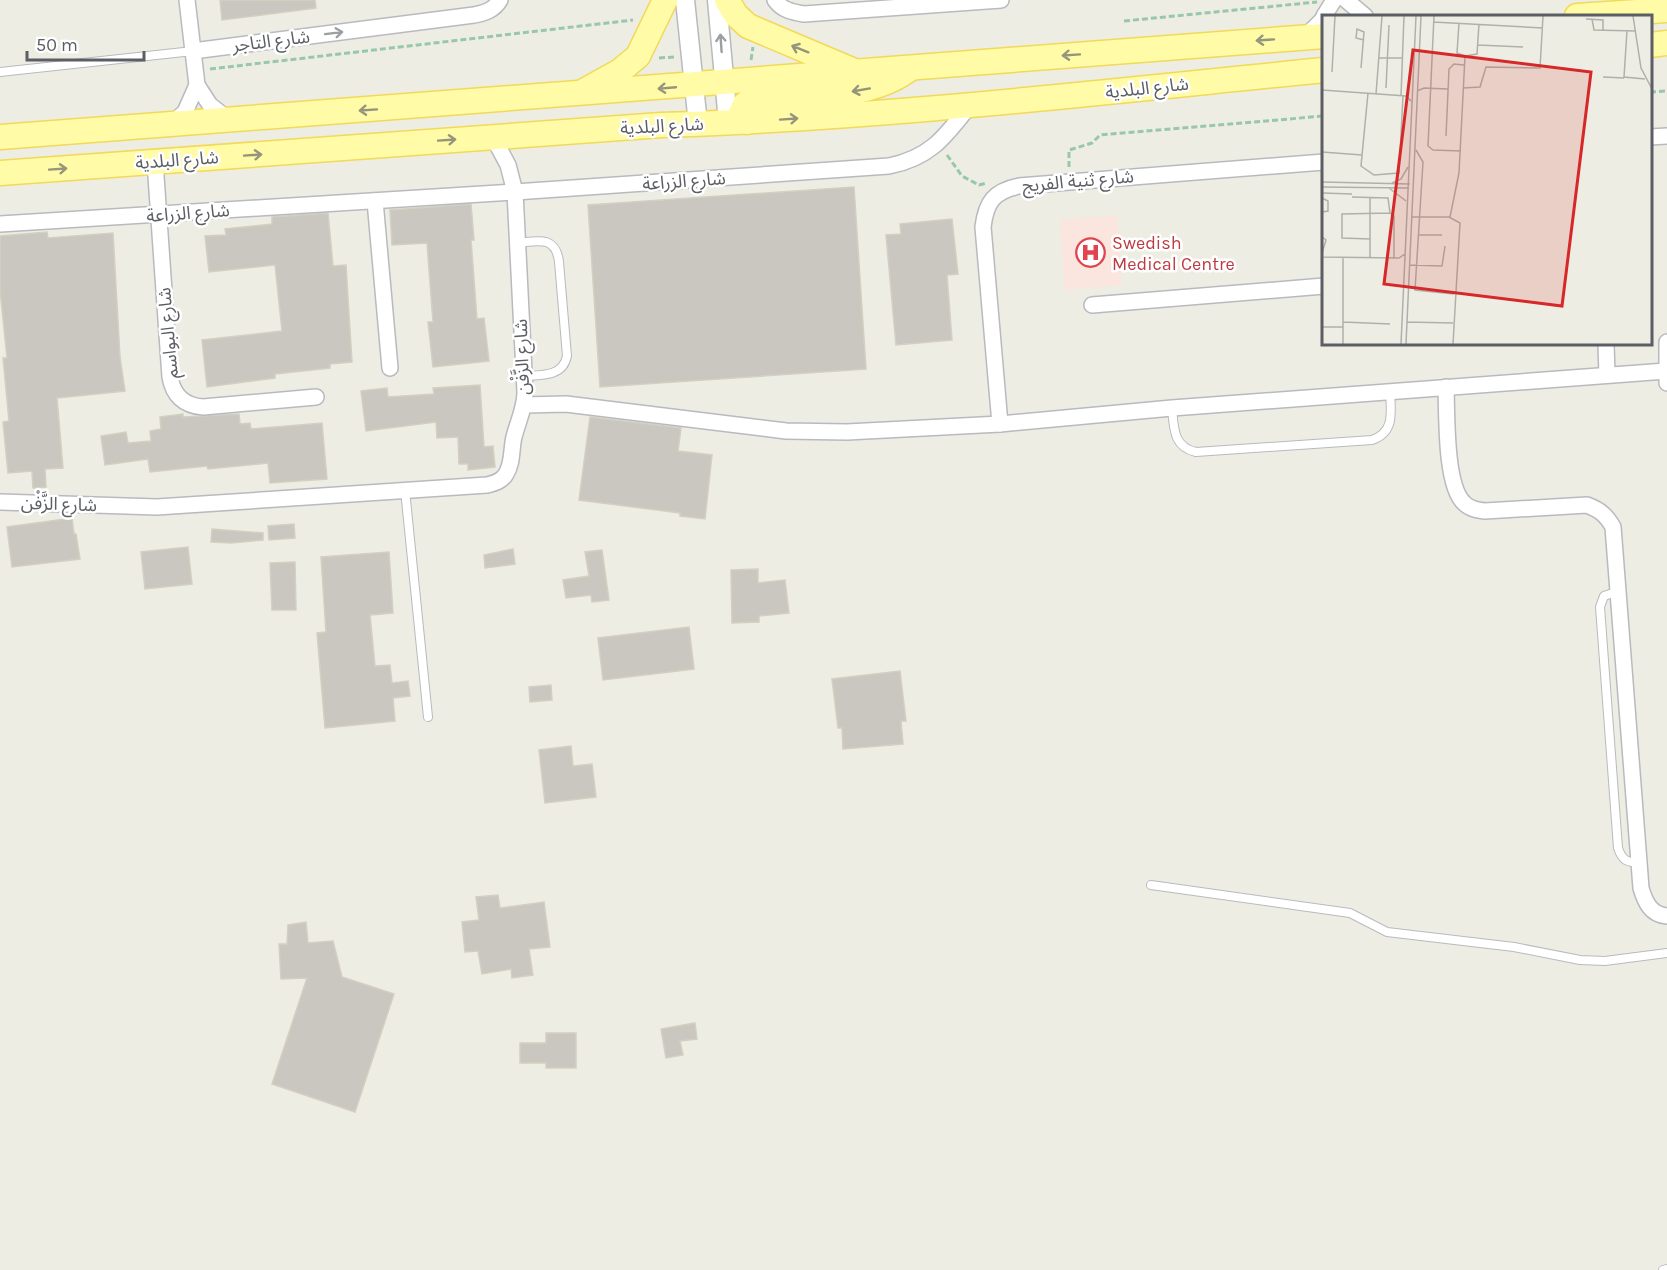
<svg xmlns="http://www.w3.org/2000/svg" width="1667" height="1270" viewBox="0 0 1667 1270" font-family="Karla,'Noto Sans Arabic',sans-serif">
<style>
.medical{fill:#fbe5df}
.building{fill:#c9c7c0;stroke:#d3cfc1;stroke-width:1.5}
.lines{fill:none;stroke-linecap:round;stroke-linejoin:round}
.service-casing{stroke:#b8babf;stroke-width:10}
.minor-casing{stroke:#b8babf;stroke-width:18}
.tertiary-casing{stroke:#b8babf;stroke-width:21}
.primary-casing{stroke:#f2d958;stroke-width:27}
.path{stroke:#98c7ab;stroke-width:3;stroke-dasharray:6 3;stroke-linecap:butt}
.service{stroke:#fff;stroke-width:8}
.minor{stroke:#fff;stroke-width:15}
.tertiary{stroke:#fff;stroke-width:18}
.primary{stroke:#fffba7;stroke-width:24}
.oneway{stroke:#9d9ea2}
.oneway2{stroke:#94957b}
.labels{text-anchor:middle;stroke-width:5;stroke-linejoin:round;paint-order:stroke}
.street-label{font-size:18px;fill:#5b5e64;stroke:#fff}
.health-label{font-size:18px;fill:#be3a42;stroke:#fff;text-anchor:start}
.inset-road{fill:none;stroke:#afb0ac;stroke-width:1.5}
.view{fill:#d62828;fill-opacity:0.15;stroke:#d62828;stroke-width:3}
.inset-edge{fill:none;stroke:#5b5e64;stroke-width:3}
</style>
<rect width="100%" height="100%" fill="#eeede3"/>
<path class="medical" d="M1117,215l5,70 -57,5 -5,-70z"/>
<g class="building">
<path d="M220,0h95l1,8 -94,12z"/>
<path d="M854,187l12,182 -266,18 -12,-182z"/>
<path d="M471,204l3,36h-3l6,79 7,-1 5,43 -56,6 -5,-45h5l-6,-79 -35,2 -2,-35z"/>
<path d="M328,213l5,53 13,-1 6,97 -22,2v4l-55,6v4l-68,9 -5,-47 80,-9 -7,-66 -66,7 -4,-36 21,-1 -1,-6 47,-5v-7z"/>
<path d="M952,219l6,55 -11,1 5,65 -56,5 -10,-110 15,-1 -1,-10z"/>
<path d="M47,232l1,6 65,-5 7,124 5,34 -68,7 6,70 -18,1 1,18 -13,1 -1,-17 -24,2 -5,-51 6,-1 -6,-63h4l-7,-68v-54z"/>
<path d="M480,385l4,62 9,-1 2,21 -27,3v-6h-9l-1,-27 -21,1 -1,-16 -70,9 -5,-40 26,-3 1,9 46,-3 -1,-6z"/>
<path d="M183,414v3l56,-3 1,10 10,-1 1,6 71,-6 5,56 -57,4 -2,-20 -60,6 -1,-3 -57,6 -2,-13 -43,6 -4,-29 25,-4 2,11 23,-2 -1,-10 11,-2 -1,-12z"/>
<path d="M590,417l91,11 -3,23 34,4 -7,64 -25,-3v-3l-101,-13z"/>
<path d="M72,518l2,16h2l4,25 -68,8 -5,-40z"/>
<path d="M294,524l1,14 -26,2 -1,-14z"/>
<path d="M212,529l51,4v7l-32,3 -20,-1z"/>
<path d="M188,547l4,37 -47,5 -4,-37z"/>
<path d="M513,549l2,15 -30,4 -1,-13z"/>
<path d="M602,550l7,50 -17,2 -1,-7 -25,3 -3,-18 26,-4 -4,-24z"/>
<path d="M389,552l4,61 -23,2 5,51 15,-1 2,18 16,-2 2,15 -17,2 2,23 -70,7 -8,-95 9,-1 -5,-75z"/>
<path d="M295,562l1,48h-24l-2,-47z"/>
<path d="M758,569v14l27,-3 4,33 -30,3v6l-27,1 -1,-53z"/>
<path d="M689,627l5,42 -91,11 -5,-42z"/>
<path d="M900,671l6,50h-5l2,23 -60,5 -1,-21h-4l-6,-49z"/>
<path d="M551,685l1,15 -22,2 -1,-15z"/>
<path d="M571,746l2,20 19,-2 4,33 -51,6 -6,-53z"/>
<path d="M498,895l2,13 44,-6 6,45 -21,2 4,26 -21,3 -1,-9 -29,5 -4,-23 -13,1 -3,-30 17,-2 -3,-23z"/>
<path d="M306,922l2,21 25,-2 9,36 52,17 -39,118 -83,-28 35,-106 -26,1 -2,-35h8l1,-19z"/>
<path d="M695,1023l2,16 -17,2 3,14 -17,3 -5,-29z"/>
<path d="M546,1033h30v35h-30v-5h-26v-20h26z"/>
</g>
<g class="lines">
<defs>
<g id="service">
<path d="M0,72l193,-21"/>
<path d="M517,243c20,-2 39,-8 42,19l8,94c-4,21 -26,19 -43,20"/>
<path d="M1172,408c2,20 1,39 24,44l176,-12c23,-8 19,-28 18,-48"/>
<path d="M405,490l23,227"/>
<path d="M1619,591l-15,5 -4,11 18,241c4,12 9,15 21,14"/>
<path d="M1151,885l199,28 37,19 127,15 66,13 25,1 62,-8"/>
<path d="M1663,1270l4,-1"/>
</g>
<g id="minor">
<path d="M187,0l10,85 13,20 19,15"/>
<path d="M775,0c7,10 17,12 29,14l197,-14"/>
<path d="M1346,0l19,16"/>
<path d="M1324,16l10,-16"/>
<path d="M1305,37l19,-19"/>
<path d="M193,51l281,-36c11,-2 20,-5 26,-15"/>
<path d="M171,124l14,-12 12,-27"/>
<path d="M1650,137l17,-1"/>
<path d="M155,162l15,215c3,18 14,29 33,30l113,-10"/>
<path d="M375,201l15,167"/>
<path d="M0,224l515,-32 374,-26c41,-8 56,-29 81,-61"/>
<path d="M1092,305l232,-19"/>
<path d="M1667,342v41"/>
<path d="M1606,344l1,31"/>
<path d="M1446,387c1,27 -1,99 18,116 6,6 13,7 21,8l102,-6c13,5 19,10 26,22l28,361c4,14 10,27 26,28"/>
<path d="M524,405l42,-1 220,27 61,1 153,-8 172,-16 494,-37"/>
<path d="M1000,424l-17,-197c3,-25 11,-36 36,-41l305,-24"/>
<path d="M0,502l157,5 330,-22c8,-2 15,-4 19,-11 7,-11 5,-25 8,-37 4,-16 11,-29 11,-45l-10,-200 -7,-27 -15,-28"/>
</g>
<g id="tertiary">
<path d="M685,0l13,124"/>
<path d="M717,0l11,122"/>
</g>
<g id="primary">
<path d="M727,0l9,15 12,11 104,44"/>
<path d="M1577,16l90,-6"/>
<path d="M1650,45l17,-2"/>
<path d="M584,91l36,-20 18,-15 27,-56"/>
<path d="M747,122l-4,-3 -2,-6 4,-9 5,-3c50,-6 114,0 157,-30"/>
<path d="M0,137l1324,-101"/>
<path d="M0,173l661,-48c221,-7 442,-33 663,-55"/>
</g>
</defs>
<use href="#service" class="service-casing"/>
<use href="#minor" class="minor-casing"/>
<use href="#tertiary" class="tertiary-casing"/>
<use href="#primary" class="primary-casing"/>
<g class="path">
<path d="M1124,21l193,-19"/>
<path d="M659,58l15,-1"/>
<path d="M751,60l2,-13"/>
<path d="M210,69l423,-49"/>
<path d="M1650,92l17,-1"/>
<path d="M947,155l15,21 17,9 8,-2"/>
<path d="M1069,167v-17l23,-7 8,-8 224,-19"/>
</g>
<use href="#service" class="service"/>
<use href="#minor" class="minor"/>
<use href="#tertiary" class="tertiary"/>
<use href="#primary" class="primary"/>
</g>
<defs><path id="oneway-shaft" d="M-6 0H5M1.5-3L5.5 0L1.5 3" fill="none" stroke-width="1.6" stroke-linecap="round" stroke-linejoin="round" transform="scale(1.5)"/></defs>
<g class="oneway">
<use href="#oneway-shaft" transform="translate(334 33) rotate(-7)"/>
<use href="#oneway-shaft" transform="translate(721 43) rotate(-94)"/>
</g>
<g class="oneway2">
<use href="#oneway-shaft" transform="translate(1265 40) rotate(176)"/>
<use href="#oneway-shaft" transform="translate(800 49) rotate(-158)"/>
<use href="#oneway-shaft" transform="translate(1071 55) rotate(176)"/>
<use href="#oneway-shaft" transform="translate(667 88) rotate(175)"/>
<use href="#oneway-shaft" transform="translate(861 90) rotate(170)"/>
<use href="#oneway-shaft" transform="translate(368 110) rotate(176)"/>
<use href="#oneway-shaft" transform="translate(789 119) rotate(-4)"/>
<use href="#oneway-shaft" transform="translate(447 140) rotate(-4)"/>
<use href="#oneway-shaft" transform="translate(253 155) rotate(-4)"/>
<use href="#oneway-shaft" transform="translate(58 169) rotate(-4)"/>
</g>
<defs>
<symbol id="hospital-ring" viewBox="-11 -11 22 22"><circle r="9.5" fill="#fff" stroke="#e0444e" stroke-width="1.5"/><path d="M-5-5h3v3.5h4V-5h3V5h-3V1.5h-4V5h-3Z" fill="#e0444e"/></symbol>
</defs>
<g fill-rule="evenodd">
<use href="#hospital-ring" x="1074" y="236" width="33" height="33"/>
</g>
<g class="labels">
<g class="street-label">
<text transform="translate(271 41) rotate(-7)" y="6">شارع التاجر</text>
<text transform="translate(1147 88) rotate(-6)" y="6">شارع البلدية</text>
<text transform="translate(662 126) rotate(-3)" y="6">شارع البلدية</text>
<text transform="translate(177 160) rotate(-4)" y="6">شارع البلدية</text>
<text transform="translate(684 181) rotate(-4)" y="6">شارع الزراعة</text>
<text transform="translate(1078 181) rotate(-5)" y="6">شارع ثنية الفريج</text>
<text transform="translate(188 213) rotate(-4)" y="6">شارع الزراعة</text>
<text transform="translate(168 333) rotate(-95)" y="6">شارع البواسم</text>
<text transform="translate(522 357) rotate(-92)" y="6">شارع الزَّفْن</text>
<text transform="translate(59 504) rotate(2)" y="6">شارع الزَّفْن</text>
</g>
<g class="health-label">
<text x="1112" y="249">Swedish<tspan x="1112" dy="21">Medical Centre</tspan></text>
</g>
</g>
<g transform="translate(1322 15)">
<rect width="330" height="330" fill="#eeede3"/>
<path class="inset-road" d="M112,1l-6,130 5,4 28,1M311,1l8,52 11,21M264,4l17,1v10M270,4l2,11 42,1M111,7l110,6M137,8l-2,30 8,3 12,-2 2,-30M305,16l-3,46 21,2M156,30l45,2M57,43h24M39,53l3,-36 -7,-3 -1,9 8,2M10,57l3,-56M281,62l21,1M64,73l3,-63M141,73l17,-1 6,-20 54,1 3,-52M0,75l84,6 5,5M95,76l7,-3 24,1M46,78l-7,73 13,9 25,-2 4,-77M54,79l6,-78M79,81l3,-80M124,121l3,-67 5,-5 10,1M94,135l7,12 -8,128 39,4M0,137l40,3M0,167l88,2M70,168l9,-4 7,-12M0,172l86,1M67,173l17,13M0,178l30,1M30,182l36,1 2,15M48,182v61M0,183l6,3v10l-6,1M68,198l4,3v42M90,202h37l11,6 -7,121M128,202l9,-44 6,-117M97,220h23M0,222l4,3 -4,13M48,224l-28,-1v-24l48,-1M0,238v4l77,1 6,-4M87,250l33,1 3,-20M21,307l47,2M85,307l46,1M0,312h21M21,329v-86M79,329l15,-328M84,329l15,-328"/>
<path class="view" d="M91,35l178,22 -29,234 -178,-22z"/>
<rect width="330" height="330" class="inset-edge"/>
</g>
<path d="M27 51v9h117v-9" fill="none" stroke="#5b5e64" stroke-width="3"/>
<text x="36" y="51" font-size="18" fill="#5b5e64" stroke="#ffffff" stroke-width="4.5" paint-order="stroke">50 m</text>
</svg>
